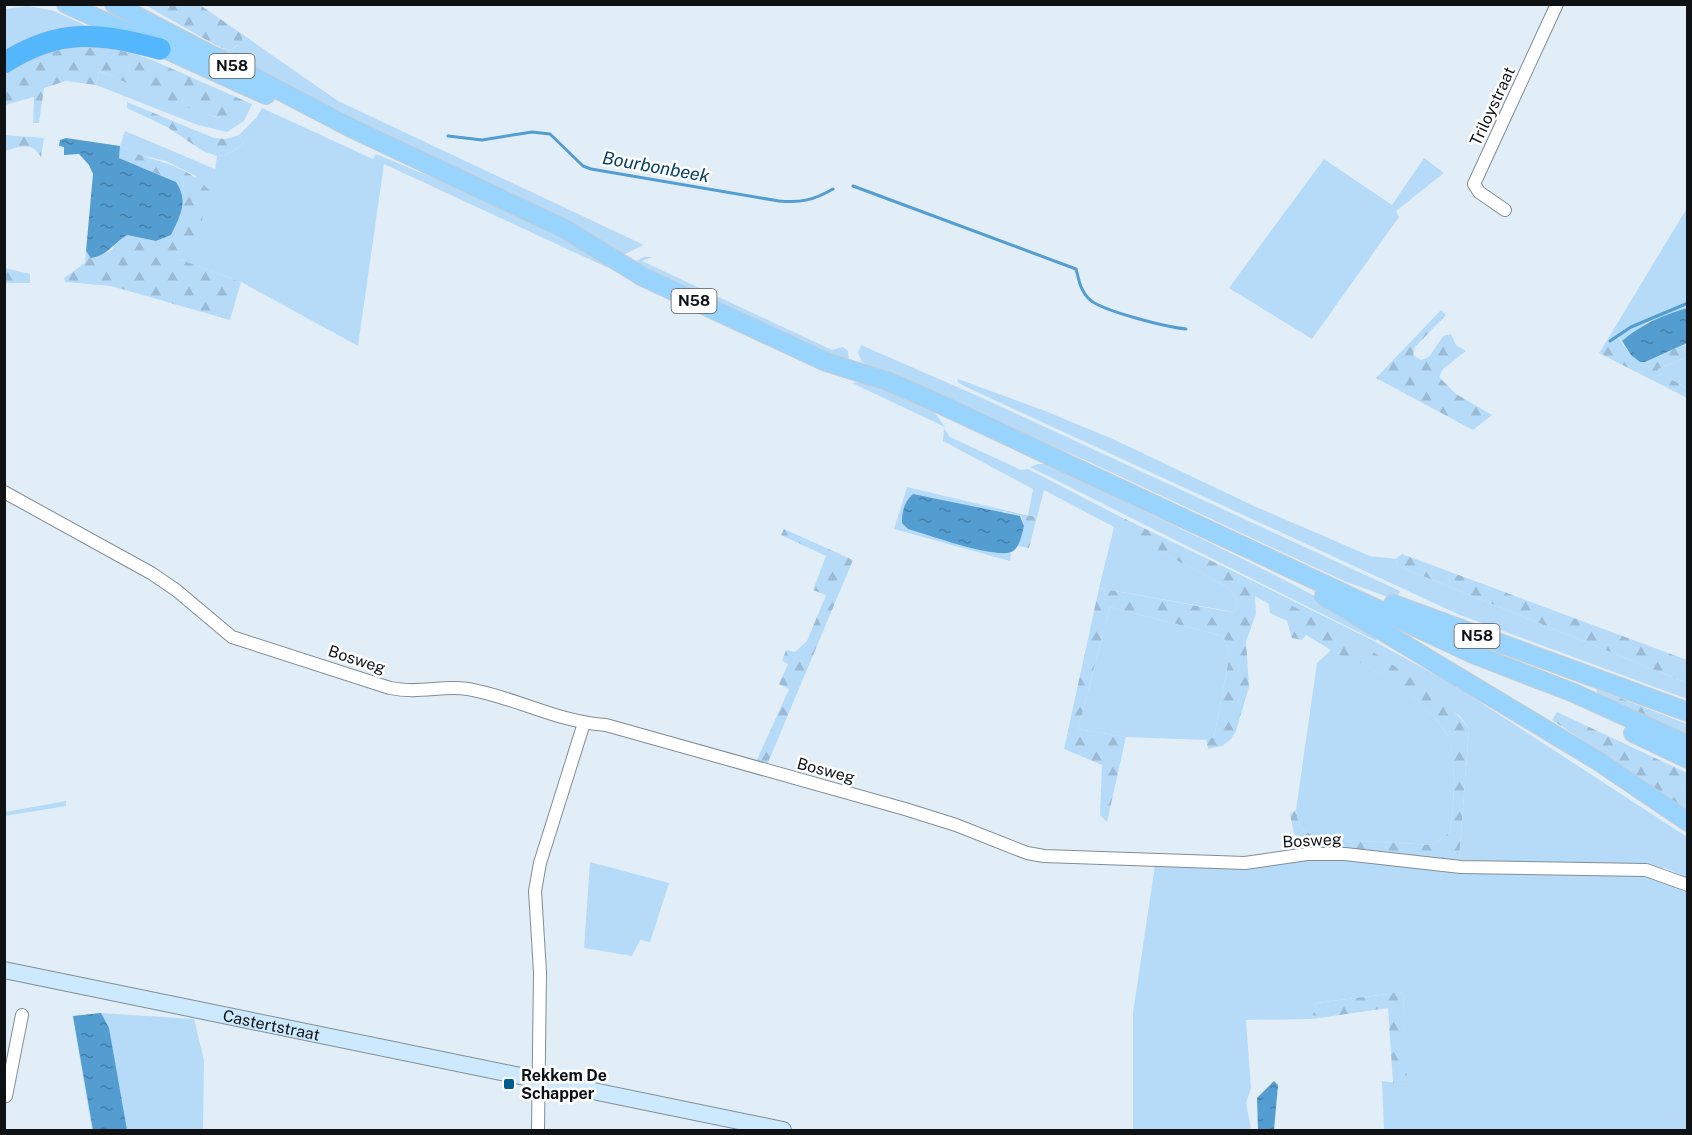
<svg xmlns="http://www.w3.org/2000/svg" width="1692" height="1135" viewBox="0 0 1692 1135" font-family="'Public Sans',sans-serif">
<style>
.green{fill:#b6dbf9}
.forest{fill:url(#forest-firs)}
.water{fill:url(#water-ripples)}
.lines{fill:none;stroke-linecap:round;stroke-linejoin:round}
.stream{stroke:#539dd1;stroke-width:3}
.minor-casing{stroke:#828d96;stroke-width:14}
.secondary-casing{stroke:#828d96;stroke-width:18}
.primary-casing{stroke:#cacbcc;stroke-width:20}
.motorway-casing{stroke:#cacbcc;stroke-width:22}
.minor{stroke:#fff;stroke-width:12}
.secondary{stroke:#cce9fe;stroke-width:16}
.primary{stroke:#98d4fd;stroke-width:18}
.motorway{stroke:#54b7fb;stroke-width:21}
.poi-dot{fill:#005d8d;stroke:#fff;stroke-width:2}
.labels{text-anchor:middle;stroke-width:5;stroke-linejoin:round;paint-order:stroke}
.shield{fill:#fff;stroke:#56595b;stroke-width:1.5}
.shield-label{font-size:15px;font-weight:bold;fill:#0e1215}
.street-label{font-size:16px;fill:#0e1215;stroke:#fff}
.poi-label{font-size:16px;font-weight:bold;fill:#0e1215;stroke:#fff;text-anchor:start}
.water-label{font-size:18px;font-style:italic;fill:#044164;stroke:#fff}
</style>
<defs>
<pattern id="forest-firs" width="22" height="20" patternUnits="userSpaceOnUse" patternTransform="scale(1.5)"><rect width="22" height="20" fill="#b6dbf9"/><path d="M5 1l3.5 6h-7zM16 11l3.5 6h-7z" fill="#9bbbd5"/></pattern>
<pattern id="water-ripples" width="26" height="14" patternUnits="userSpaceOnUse" patternTransform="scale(1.5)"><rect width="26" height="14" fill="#539dd1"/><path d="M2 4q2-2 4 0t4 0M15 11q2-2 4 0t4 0" fill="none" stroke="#437fa8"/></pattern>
</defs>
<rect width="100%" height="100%" fill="#e2eef7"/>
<g class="green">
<path d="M28,6l26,5 33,15 -82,30v-47z"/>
<path d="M242,34l96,67 306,144 -21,10 -409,-205 1,-3 16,3c7,-4 10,-8 11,-16z"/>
<path d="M99,71l116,46 29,4 -17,11 -29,-7 -102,-40z"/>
<path d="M262,108l111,51 3,-5c81,34 160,63 232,112l-2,1 -222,-103 -26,182 -117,-64 -62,-23 -1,-9 18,-74 -30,-15 -30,-7 -16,-8 5,-15 90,38 2,-13 9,-1 18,-11 -5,-9 18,-18z"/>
<path d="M1424,158l20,15 -48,38 3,6 -87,122 -83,-51 95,-129 68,46z"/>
<path d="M1687,208v100l-42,16 -23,17 -7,-7 -6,3z"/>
<path d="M644,257h8l-10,4 190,89 11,-3 5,4 1,11 -55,-22 -162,-77z"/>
<path d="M861,345l117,51 422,195 -4,9 -52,-19 -257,-120 -225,-99 -4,-9z"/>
<path d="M1687,357v31l-29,-16v-3z"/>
<path d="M958,379l85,31 72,30 141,67 114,49 26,3 2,7 289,117v16l-227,-84 -494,-228 -9,-5z"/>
<path d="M859,382l12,1 62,27 12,17 -93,-44z"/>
<path d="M944,428l6,9 71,33 7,-1 91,47 -4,11 112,60 9,11 2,7 -4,7 -135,-24 15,-61 -70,-37 -7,27 -9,-2 5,-26 -90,-48z"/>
<path d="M1038,464h10l18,8c105,54 214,101 315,161l-5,8 -346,-174z"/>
<path d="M907,487l114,27 -1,2 -17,-5 -10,42h18l-1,8 -116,-32z"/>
<path d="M1251,580l121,60 82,45 233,152v41l-22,-10 -206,-8 10,-131 -9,-13 -210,-132z"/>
<path d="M1110,607l113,29 7,18 -16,83 -8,3 -80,-3 -48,-8z"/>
<path d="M1331,650l20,11 2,-4 28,18 4,-4c14,14 52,46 60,60 13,23 9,75 5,101l-17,13 -108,-6 -15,-5 -11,-8 -3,-16 21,-147z"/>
<path d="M66,801v5l-61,10v-4z"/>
<path d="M1318,857l28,1 98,14 194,3 22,4 27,13v238h-303l-2,-49 24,3 -3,-92 -87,11 -4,16 -66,1 5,68 -5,15 5,27h-118v-117l22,-148z"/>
<path d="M590,862l79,21 -19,59 -10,-2 -8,16 -48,-8z"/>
<path d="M71,1006l2,10 28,-3 93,6 10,41 -1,70h-111z"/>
</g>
<g class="forest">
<path d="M145,5h55l42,29v7l-11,9 -12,-3z"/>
<path d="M106,44l46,16 100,44 -8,17c-34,1 -110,-36 -145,-50l-3,14 -30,-4 -22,7 -5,35h-6l1,-26 -29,8v-30l52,-30z"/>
<path d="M127,102l87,36 11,1 14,-4 5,9 -18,11 -9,1 -14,-5 -36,-24 -40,-19z"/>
<path d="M4,135l40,3 -3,19c-9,-16 -22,-10 -36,-6z"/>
<path d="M120,146c33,18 60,13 89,44l-8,34 -7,12 -12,2 -4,12 1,9 62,23 -11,38 -119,-34 -46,-4 -1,-4 21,-15 1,-12 6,7 20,-8 4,-8 11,-7 29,6 15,-6 -4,-57 -48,-20z"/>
<path d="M5,268l25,6v9h-25z"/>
<path d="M1441,310l5,5 -31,32 -2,8 8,5 8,-3 14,-21 8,-2 5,11 10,6 -23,18 -4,8 17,17 36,21 -19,15 -97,-52z"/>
<path d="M1615,334l16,21 14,7 40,-18 2,13 -29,12v3l29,16v10l-88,-45 10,-16z"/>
<path d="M1021,514l16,3 -8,31 -12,-2 7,-20z"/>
<path d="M1119,516l132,64 -1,4c62,32 123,63 178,107 15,12 30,22 41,38l-10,131 -156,-12 -9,-15 -4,-19 6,-4 3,16 11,8 15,5 108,6 17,-13c4,-26 8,-77 -5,-101 -8,-14 -46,-46 -60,-59l-4,3 -28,-17 -2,4 -45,-27 -4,5 -10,-2 -5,-17 -17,-8 -1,-9 -14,-8 1,18 -10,27 3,46 -13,44 -5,8 -9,7 -14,3 -2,-9 8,-3 16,-83 -7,-18 -113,-29 -32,122 48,8 -19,85 -7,-7 2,-50 -38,-16 35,-161 126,23 9,1 4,-7 -2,-7 -9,-11 -113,-60z"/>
<path d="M784,529l69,31 -86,205 -11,-3 33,-73 -10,-5 9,-20 -6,-3 4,-11 9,2 12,-11 19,-46 -13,-5 13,-34 -45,-21z"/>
<path d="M1402,554l285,106v23l-289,-117 -2,-7z"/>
<path d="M1597,689l90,35v11l-90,-42z"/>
<path d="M1557,712l130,61v37l-135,-90z"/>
<path d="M1403,992l4,92 -14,-1 -5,-75 -76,11 4,-16z"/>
</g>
<g class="water">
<path d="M66,138l54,8 -1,12 57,24c13,20 4,34 -5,53l-15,6 -29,-6c-14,8 -18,20 -36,23l-5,-7 7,-77 -4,-9 -10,-11 -15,1v-8l-5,-1 1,-6z"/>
<path d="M1687,308v35l-42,19h-5l-9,-7 -9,-14c19,-17 42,-26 65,-33z"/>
<path d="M913,494l107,22 4,10c-2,7 -4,21 -11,25 -13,10 -87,-17 -105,-22l-6,-6c0,-12 2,-21 11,-29z"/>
<path d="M101,1013l8,15 18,102h-34l-20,-114z"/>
<path d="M1274,1081l4,4 -4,45h-16l-1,-32z"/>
</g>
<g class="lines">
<g class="stream">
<path d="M448,136l34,4 50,-8 18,2 33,32 8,3 188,32c22,2 35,-1 54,-12"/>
<path d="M853,186l223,83c3,11 4,21 13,30 12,12 78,28 97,30"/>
<path d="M1610,341l21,-14 57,-24"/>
</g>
<defs>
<g id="minor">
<path d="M1505,210l-26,-18 -5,-8 83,-180"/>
<path d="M4,492l147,81 25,17 56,47 158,51c30,6 52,-3 78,1 47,8 89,33 138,36l299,84 51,16 71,28 17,3 201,7 62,-9h38l116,13 185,3 42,15"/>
<path d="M6,1096l16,-81"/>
<path d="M538,1130l2,-158 -5,-81 5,-28 44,-140"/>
</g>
<g id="secondary">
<path id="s1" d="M4,970l779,160"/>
</g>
<g id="primary">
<path d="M66,4l200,91"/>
<path d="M114,4l235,123 216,102 78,48 183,85 61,19 44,19 542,254 101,39 114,52"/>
<path d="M1324,596l274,165 90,61"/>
<path d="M1393,604l295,108"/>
<path d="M1633,733l55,26"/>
</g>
<path id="motorway" d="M4,63c56,-36 96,-30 156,-14"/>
</defs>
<use href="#minor" class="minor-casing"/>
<use href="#secondary" class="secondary-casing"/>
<use href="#primary" class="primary-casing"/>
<use href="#motorway" class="motorway-casing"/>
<use href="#minor" class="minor"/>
<use href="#secondary" class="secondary"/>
<use href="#primary" class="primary"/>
<use href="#motorway" class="motorway"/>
</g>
<rect class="poi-dot" x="503" y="1078" width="12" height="12" rx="3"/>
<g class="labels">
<g class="shield">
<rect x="209.5" y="54" width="45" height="24" rx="4.5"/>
<rect x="671.5" y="289" width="45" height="24" rx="4.5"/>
<rect x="1454.5" y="624" width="45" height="24" rx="4.5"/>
</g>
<g class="shield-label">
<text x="232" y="71">N58</text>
<text x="694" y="306">N58</text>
<text x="1477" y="641">N58</text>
</g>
<g class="street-label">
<text transform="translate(1492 106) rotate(-65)" y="6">Triloystraat</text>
<text transform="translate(357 659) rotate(18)" y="6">Bosweg</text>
<text transform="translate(826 770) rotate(15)" y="6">Bosweg</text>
<text transform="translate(1312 840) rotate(-3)" y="6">Bosweg</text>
<text dy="6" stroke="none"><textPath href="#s1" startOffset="273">Castertstraat</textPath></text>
</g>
<g class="poi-label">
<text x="521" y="1081">Rekkem De<tspan x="521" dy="18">Schapper</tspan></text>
</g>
<g class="water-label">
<text transform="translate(656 167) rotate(10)" y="6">Bourbonbeek</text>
</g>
</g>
<rect width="1692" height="1135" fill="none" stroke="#0e1215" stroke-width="12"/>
</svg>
